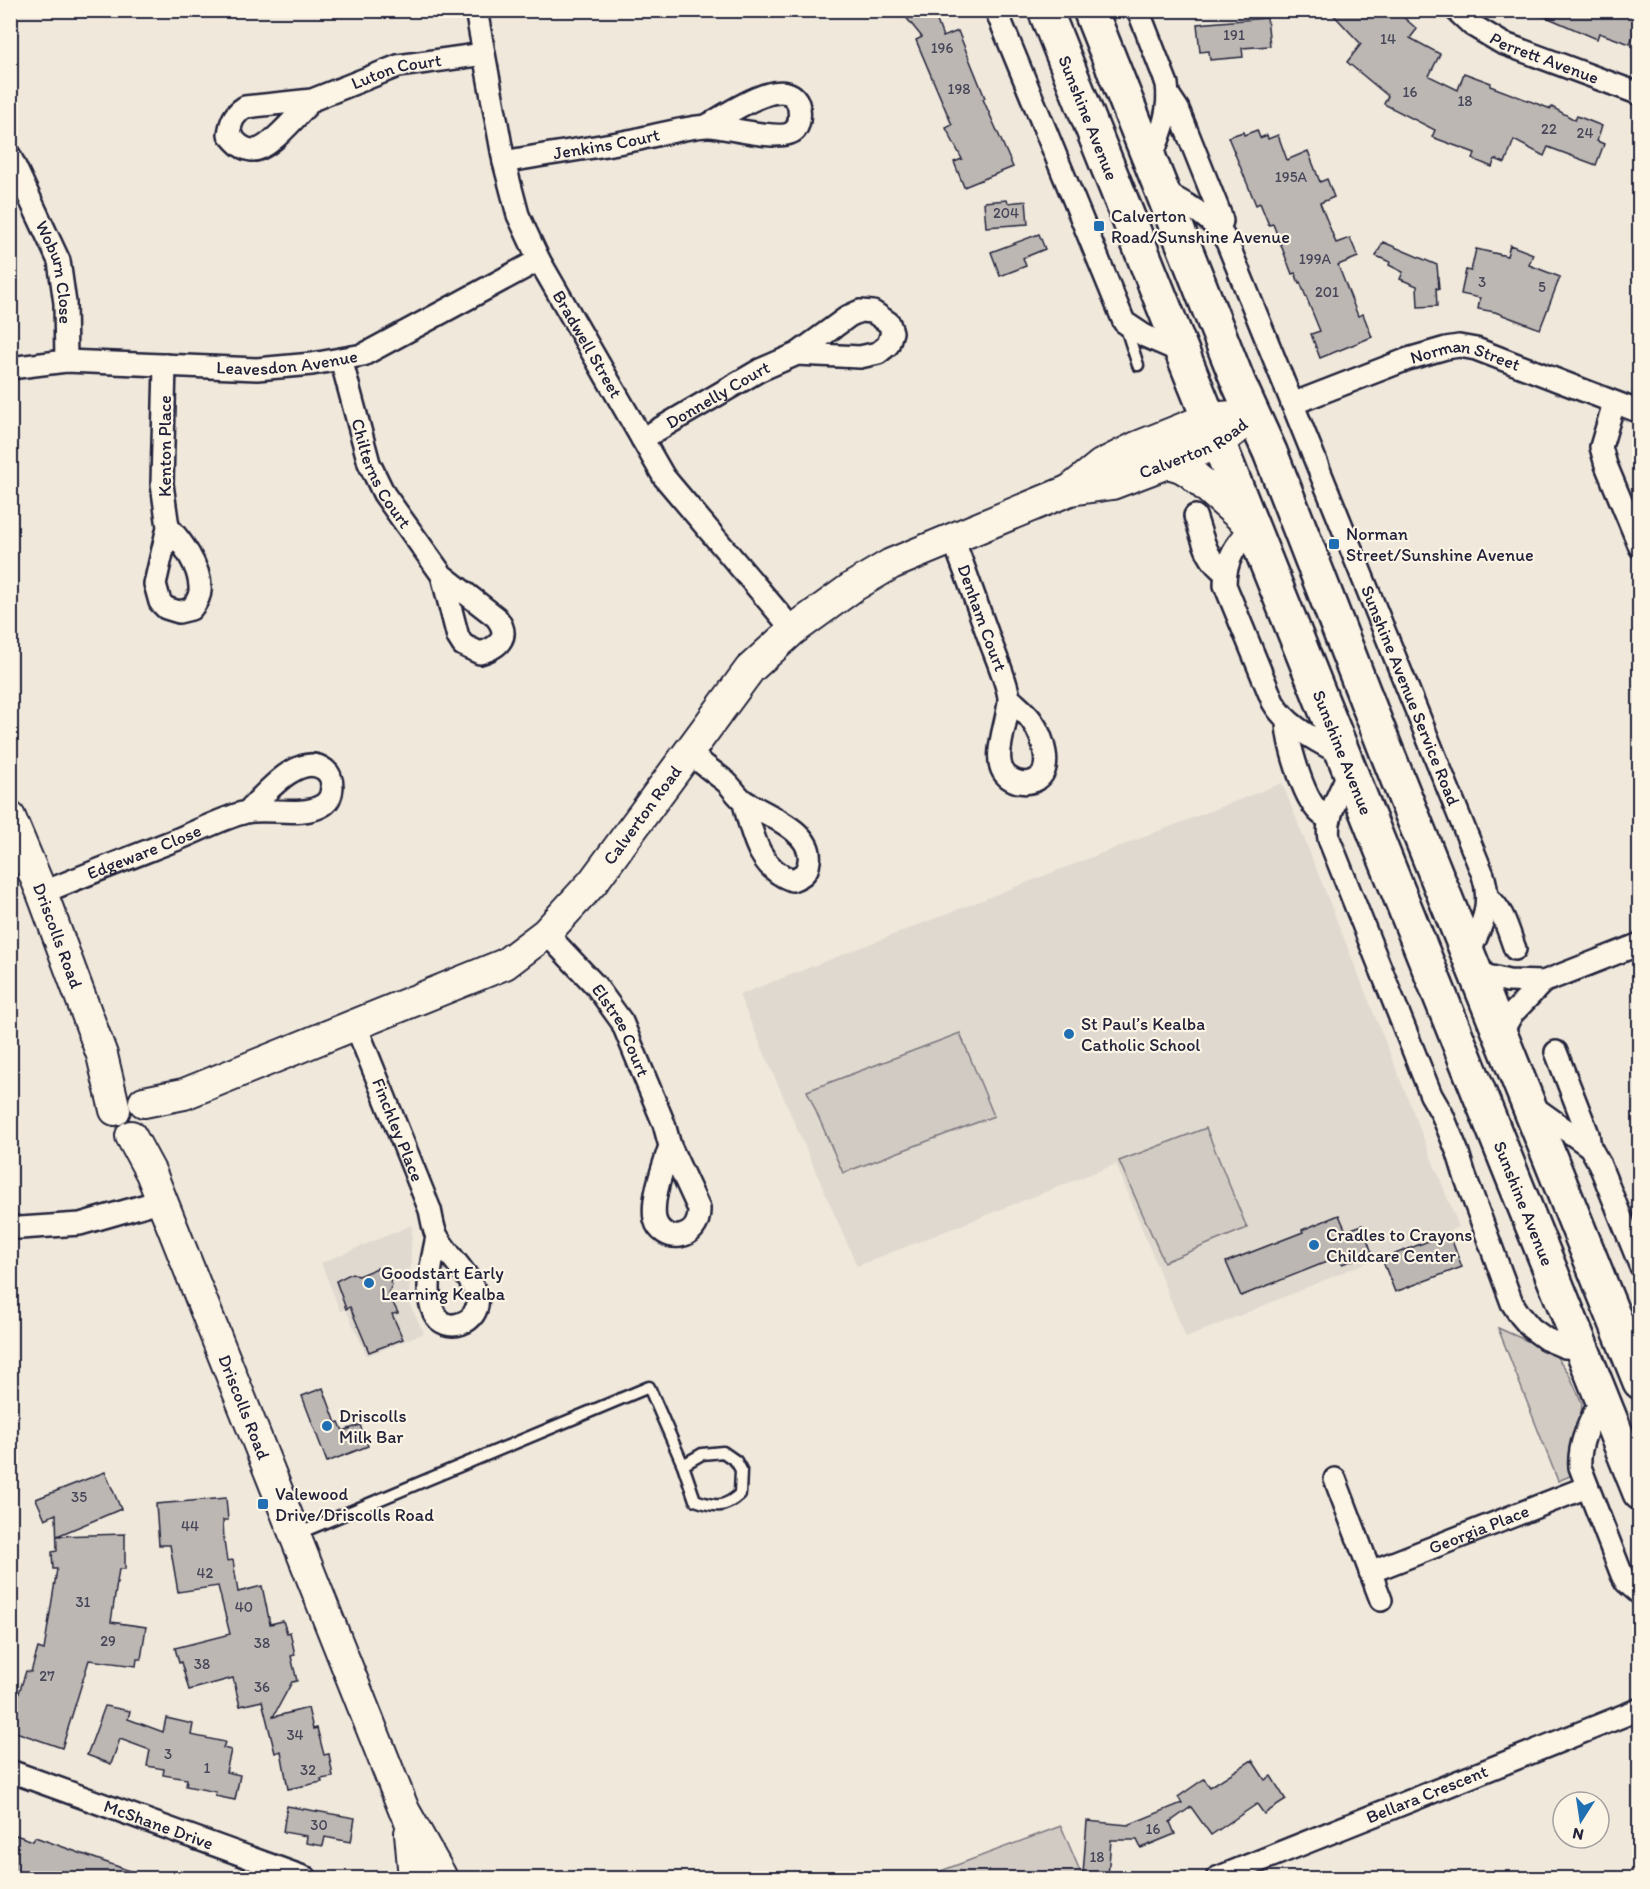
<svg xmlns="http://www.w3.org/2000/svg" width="1650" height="1889" viewBox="0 0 1650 1889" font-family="Itim,sans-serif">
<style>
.built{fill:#e0d9cf}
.green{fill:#d1cbc3;stroke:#7a767f;stroke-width:1.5}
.building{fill:#bcb7b3;stroke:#22223b;stroke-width:1.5}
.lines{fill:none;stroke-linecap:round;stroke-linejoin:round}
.lane-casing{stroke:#22223b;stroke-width:15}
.street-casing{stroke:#22223b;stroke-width:26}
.secondary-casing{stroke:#22223b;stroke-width:34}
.primary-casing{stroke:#22223b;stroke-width:38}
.lane{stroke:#fcf5e5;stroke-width:10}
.street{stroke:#fcf5e5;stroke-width:21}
.secondary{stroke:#fcf5e5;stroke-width:30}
.primary{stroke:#fcf5e5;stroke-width:33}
.poi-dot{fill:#1f6fb2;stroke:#fcf5e5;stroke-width:2}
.labels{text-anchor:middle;stroke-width:4.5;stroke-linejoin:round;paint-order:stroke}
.number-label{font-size:15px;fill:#484759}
.street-label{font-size:18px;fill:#22223b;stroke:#fcf5e5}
.poi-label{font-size:18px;fill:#22223b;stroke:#fcf5e5;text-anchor:start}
</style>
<rect width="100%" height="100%" fill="#efe8db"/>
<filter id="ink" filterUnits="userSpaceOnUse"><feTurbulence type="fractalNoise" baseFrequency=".0167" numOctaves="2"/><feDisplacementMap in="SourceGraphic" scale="12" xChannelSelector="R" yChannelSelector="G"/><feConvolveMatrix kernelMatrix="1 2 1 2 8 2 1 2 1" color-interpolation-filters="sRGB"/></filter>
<g filter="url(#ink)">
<g class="built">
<path d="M1282,783l177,444 -94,36 -179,75 -70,-174 -259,102 -118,-271z"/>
<path d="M412,1225l-3,78 15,30 -57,23 -21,-46 -6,1 -19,-48z"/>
</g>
<g class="green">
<path d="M960,1033l34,83 -151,57 -36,-82z"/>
<path d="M1206,1128l41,100 -83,34 -45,-101z"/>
<path d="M1498,1328l50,22 8,6 12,16 14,31 -1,11 -11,34v28l-12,5z"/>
<path d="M1061,1826l22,52h-161z"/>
</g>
<g class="building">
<path d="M900,10h33l10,27 15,-6 27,67 -2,1 30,68 -49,20 -10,-25 8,-3 -16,-31 6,-3 -36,-85 6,-3z"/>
<path d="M1329,10h66l22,19 -7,9 30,16 -11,22 29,14 6,-17 27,10 -1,3 61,23 1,-2 23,13 2,-4 25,10 -5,15 7,3 -8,21 -48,-18 -4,9 -30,-16 -9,23 -10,-4 -3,8 -19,-8 2,-6 -43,-16 3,-7 -51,-26 4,-8 -41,-34 14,-18z"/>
<path d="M1530,10h110v22l-5,-2 -5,14 -31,-11 -2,6z"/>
<path d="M1267,18l3,28 -28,2 1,9 -33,3 -1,-9 -9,1 -3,-28z"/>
<path d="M1257,130l3,8 7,-3 1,4 10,-4 9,25 21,-9 12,31 7,-3 7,18 -14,6 16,40 14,-5 8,19 -20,8 20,51 5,-2 9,23 -52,21 -9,-24 9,-3 -20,-49 -1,1 -4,-10 -3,1 -19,-50 -4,1 -9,-22 -4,2 -28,-68 15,-5 1,3z"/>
<path d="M1007,200l1,3 18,-2 2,23 -42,3 -2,-25z"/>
<path d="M1039,234l6,15 -22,9 3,8 -26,10 -9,-24z"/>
<path d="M1383,242l54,23 2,24 -3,-1 1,18 -19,1 -1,-21 -17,-7 3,-7 -14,-7 1,-3 -14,-6z"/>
<path d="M1510,245l23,9 -4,11 31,12 -20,52 -45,-17 -17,-3 2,-11 -19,-4 5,-24 5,1 5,-22 31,7z"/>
<path d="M1339,1215l7,16 16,-6 10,28 -30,11 -3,-7 -98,39 -15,-34 77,-30 -1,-2z"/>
<path d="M1449,1233l13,34 -67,25 -13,-33z"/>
<path d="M377,1268l10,5 5,12 -4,8 10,20 -6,1 11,25 -34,13 -19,-45 -4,2 -10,-28 16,-8 6,3z"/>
<path d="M323,1388l13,35 3,-1 4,9 17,-6 8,21 -41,16 -25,-66z"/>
<path d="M105,1472l16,37 -64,27 68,-2v35h-6l-8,53 35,5 -5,32h-4l-1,7 -47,-6 -27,88 -52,-18v-37l8,3 8,-25 5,1 7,-24 6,2 13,-81h-4l-1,-17 5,-1 -1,-37 -11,5 -9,-20z"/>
<path d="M226,1498l2,22h-5l1,21 3,20 6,-1 5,32 24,-6 8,38 13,-3 4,12 3,-1 5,23 -4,1 6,25 -5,1 -19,35 35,-9 5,21 4,-1 7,27 5,-1 4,23 -12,2 1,3 -34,7 -7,-38 -6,2 -13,-52 -22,5 -7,-28 -44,12 -8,-28 -2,1 -4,-15 55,-14 -12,-48 -40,6 -8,-47h-11l-3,-41z"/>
<path d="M105,1706l25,5 -2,8 35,13 3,-14 27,6 -2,11 34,7 -2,6 8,2 -5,22 14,3 -5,25 -20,-4 1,-4 -30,-6 1,-7 -24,-4 1,-6 -17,-3 3,-16 -30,-11 -9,25 -24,-9z"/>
<path d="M1252,1760l13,20 6,-4 15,24 -22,14 -7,-10 -46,31 -20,-28 -21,15 5,12 -34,14 -4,-8h-26l-3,36 -25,-2 4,-53 41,4 54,-22 -4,-6 26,-18 6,8z"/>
<path d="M287,1806l68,12 -4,24 -26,-5 -2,9 -17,-3 1,-7 -24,-4z"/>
<path d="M10,1833l23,8 2,-4 109,39 -1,2h-133z"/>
</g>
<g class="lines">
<defs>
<g id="lane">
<path d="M1125,325l13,40"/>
<path d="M297,1534l352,-147 34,78 12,35c20,7 29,9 45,-6l1,-24 -5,-9 -13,-9 -21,2 -19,11"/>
</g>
<g id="street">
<path id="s1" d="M476,10l28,152 14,53 21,45 125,217 129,153"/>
<path d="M996,10l128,312 21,14 37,16"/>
<path d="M1138,10l29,74c4,28 -7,52 -17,77"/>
<path id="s2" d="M1456,10l16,15 30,18 138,51"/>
<path d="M1168,94l10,15 42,105 2,7 -3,8"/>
<path id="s3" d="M312,100c-12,12 -44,52 -60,50 -11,-1 -16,-8 -23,-16 2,-13 5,-20 16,-27l67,-7 86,-34 86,-12"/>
<path id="s4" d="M10,156l49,105 6,42 1,58"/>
<path id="s5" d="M504,162c43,-8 87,-14 130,-22 19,-4 59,-15 76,-14 18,1 73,17 85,4 5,-6 5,-14 4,-22 -7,-40 -73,7 -91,17"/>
<path id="s6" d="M1162,191c24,13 52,27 65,51l256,633c10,31 -2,52 -15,80"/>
<path id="s7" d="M341,359l28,104 15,31 58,81 54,42c15,19 4,30 -16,36l-17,-8 -5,-8 -16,-62"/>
<path d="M165,365l-3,119 6,43 -13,57 5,18 6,6 13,4 12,-3c5,-6 10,-14 9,-22 0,-20 -19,-47 -32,-60"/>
<path id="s8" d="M10,368l56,-7 191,8 55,-5 51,-9 176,-95"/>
<path d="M1614,403l-13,44 5,18 34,82"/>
<path id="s9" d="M1292,404l116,-45 38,-11 13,-2 17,3 164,63"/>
<path id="s10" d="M642,439l118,-69 37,-16 52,-38 11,-5 13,1 16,11 3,9 -4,13 -10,8 -18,4 -63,-3"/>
<path d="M1195,516c7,19 11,45 30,56"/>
<path d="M1252,527c-16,17 -27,33 -27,58l48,117c15,26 44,38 69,53"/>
<path id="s11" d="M953,539c14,36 26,72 39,107 5,13 16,40 17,52 1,21 -21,64 -1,79 8,6 18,7 26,4 22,-9 8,-46 -2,-60 -6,-9 -16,-16 -23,-23"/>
<path d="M1287,721c0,21 16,75 31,90 3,4 8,6 12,8"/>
<path d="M688,752c12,10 24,19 37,29 7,6 12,15 19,20 20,13 70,30 65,60 -1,12 -7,15 -17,19 -35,-12 -40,-49 -49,-80"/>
<path d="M1349,772c-9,20 -24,45 -20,67l102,256 11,19 16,39 7,23 47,127 8,12 11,13 15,11 19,8 16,1"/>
<path id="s12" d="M42,893c45,-19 90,-36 136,-54 22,-9 45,-21 68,-27 22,-5 56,6 77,-7 11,-7 12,-27 2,-35 -25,-20 -62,26 -78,42"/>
<path d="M1488,898c16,12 20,33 27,51"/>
<path id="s13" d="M546,933l50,53 26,36 42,102 6,22 29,63c1,34 -38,35 -44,10 -4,-20 9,-54 15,-73"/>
<path d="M1475,973l33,8 35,1"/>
<path id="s14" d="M356,1026l74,184c2,8 3,19 7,26 10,19 37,42 40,62 4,25 -32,38 -43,15 -11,-22 -1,-54 3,-77"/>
<path d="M1500,1035l12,-21 31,-32 97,-38"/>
<path d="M1556,1052l32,82 2,13"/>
<path d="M1531,1105l59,42 9,16 41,102"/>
<path d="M10,1226l10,2 60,-4 80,-23"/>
<path d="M1601,1399c-10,21 -23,44 -21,68l42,108 4,7 14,12"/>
<path d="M1335,1479l46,121"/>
<path id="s15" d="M1370,1572l217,-85"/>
<path id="s16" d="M10,1771l296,107"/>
<path id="s17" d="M1217,1878l423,-169"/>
</g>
<g id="secondary">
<path d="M1168,463l13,4 10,6 61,54"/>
<path d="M1070,490l31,-25 36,-18 72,-29 25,-2"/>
<path id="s18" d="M10,817l32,76 60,162 13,55"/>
<path id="s19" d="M144,1102l40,-8 321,-130 41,-31 47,-51 157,-213 43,-39 61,-44 37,-22 179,-74 42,-6 92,-35 14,-6 36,-28"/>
<path id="s20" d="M131,1136l20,37 253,637 37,66"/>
<path d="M410,1833l4,45"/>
</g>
<g id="primary">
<path id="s21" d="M1045,10c198,495 396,989 595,1483"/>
<path d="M1090,10l149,374 31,68 116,298 254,632"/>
</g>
</defs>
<use href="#lane" class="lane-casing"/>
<use href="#street" class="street-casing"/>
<use href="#secondary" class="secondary-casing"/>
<use href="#primary" class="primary-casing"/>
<use href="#lane" class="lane"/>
<use href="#street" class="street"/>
<use href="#secondary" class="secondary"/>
<use href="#primary" class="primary"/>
</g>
</g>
<g class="poi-dot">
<rect x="1093" y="220" width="12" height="12" rx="3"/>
<rect x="1328" y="538" width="12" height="12" rx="3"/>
<circle cx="1069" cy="1034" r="6"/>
<circle cx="1314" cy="1245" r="6"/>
<circle cx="369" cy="1283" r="6"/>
<circle cx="327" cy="1426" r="6"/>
<rect x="257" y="1498" width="12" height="12" rx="3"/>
</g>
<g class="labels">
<g class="number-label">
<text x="1234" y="40">191</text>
<text x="1388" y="44">14</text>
<text x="942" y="53">196</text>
<text x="959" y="94">198</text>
<text x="1410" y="97">16</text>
<text x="1465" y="106">18</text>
<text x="1549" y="134">22</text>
<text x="1585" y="138">24</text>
<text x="1291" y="182">195A</text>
<text x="1006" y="218">204</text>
<text x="1315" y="264">199A</text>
<text x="1482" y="287">3</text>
<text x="1542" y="292">5</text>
<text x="1327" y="297">201</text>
<text x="79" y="1502">35</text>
<text x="190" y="1531">44</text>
<text x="205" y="1578">42</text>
<text x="83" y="1607">31</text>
<text x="244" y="1612">40</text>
<text x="108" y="1646">29</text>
<text x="262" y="1648">38</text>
<text x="202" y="1669">38</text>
<text x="47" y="1681">27</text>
<text x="262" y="1692">36</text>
<text x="295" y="1740">34</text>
<text x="168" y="1759">3</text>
<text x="207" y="1773">1</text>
<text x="308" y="1775">32</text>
<text x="319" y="1830">30</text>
<text x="1153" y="1834">16</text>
<text x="1097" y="1862">18</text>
</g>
<g class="street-label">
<text dy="6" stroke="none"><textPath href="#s2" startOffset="102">Perrett Avenue</textPath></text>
<text dy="6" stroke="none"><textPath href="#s3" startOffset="298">Luton Court</textPath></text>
<text dy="6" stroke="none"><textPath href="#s21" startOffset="116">Sunshine Avenue</textPath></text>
<text dy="6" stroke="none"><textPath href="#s5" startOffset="104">Jenkins Court</textPath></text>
<text dy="6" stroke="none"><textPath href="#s4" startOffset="126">Woburn Close</textPath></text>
<text dy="6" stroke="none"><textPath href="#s1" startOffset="356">Bradwell Street</textPath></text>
<text dy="6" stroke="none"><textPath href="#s8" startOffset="278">Leavesdon Avenue</textPath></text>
<text dy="6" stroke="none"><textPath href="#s9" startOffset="184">Norman Street</textPath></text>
<text dy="6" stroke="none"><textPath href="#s10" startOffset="88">Donnelly Court</textPath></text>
<text transform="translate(165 446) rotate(-90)" y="6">Kenton Place</text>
<text dy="6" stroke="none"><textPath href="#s19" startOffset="1274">Calverton Road</textPath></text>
<text dy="6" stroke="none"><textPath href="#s7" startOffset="122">Chilterns Court</textPath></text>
<text dy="6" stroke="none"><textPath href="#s11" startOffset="84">Denham Court</textPath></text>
<text dy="6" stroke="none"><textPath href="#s6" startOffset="573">Sunshine Avenue Service Road</textPath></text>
<text dy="6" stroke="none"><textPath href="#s21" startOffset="800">Sunshine Avenue</textPath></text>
<text dy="6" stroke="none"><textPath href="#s19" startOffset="591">Calverton Road</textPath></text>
<text dy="6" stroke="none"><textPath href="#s12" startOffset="110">Edgeware Close</textPath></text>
<text dy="6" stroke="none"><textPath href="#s18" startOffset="128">Driscolls Road</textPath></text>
<text dy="6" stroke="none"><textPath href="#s13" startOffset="124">Elstree Court</textPath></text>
<text dy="6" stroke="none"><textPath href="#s14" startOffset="112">Finchley Place</textPath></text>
<text dy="6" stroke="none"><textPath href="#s21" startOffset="1286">Sunshine Avenue</textPath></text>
<text dy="6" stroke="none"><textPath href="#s20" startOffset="294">Driscolls Road</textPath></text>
<text dy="6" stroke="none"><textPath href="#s15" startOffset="117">Georgia Place</textPath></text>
<text dy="6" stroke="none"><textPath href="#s17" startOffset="226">Bellara Crescent</textPath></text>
<text dy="6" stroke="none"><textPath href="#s16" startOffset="158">McShane Drive</textPath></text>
</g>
<g class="poi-label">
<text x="1111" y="222">Calverton<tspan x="1111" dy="21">Road/Sunshine Avenue</tspan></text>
<text x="1346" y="540">Norman<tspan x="1346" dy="21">Street/Sunshine Avenue</tspan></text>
<text x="1081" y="1030">St Paul’s Kealba<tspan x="1081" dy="21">Catholic School</tspan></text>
<text x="1326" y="1241">Cradles to Crayons<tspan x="1326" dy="21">Childcare Center</tspan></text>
<text x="381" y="1279">Goodstart Early<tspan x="381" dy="21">Learning Kealba</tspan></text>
<text x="339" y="1422">Driscolls<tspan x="339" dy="21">Milk Bar</tspan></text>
<text x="275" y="1500">Valewood<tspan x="275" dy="21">Drive/Driscolls Road</tspan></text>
</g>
</g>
<rect width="1650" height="1889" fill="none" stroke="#fcf5e5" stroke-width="36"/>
<rect x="18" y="18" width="1614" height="1853" fill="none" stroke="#22223b" stroke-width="2" filter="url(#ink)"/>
<g transform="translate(1581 1820) rotate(192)"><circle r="28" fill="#fcf5e5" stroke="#a5a1a1" stroke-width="1.5"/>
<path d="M0-4.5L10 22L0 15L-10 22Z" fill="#1f6fb2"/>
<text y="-9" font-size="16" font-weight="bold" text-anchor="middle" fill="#22223b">N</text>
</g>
</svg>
